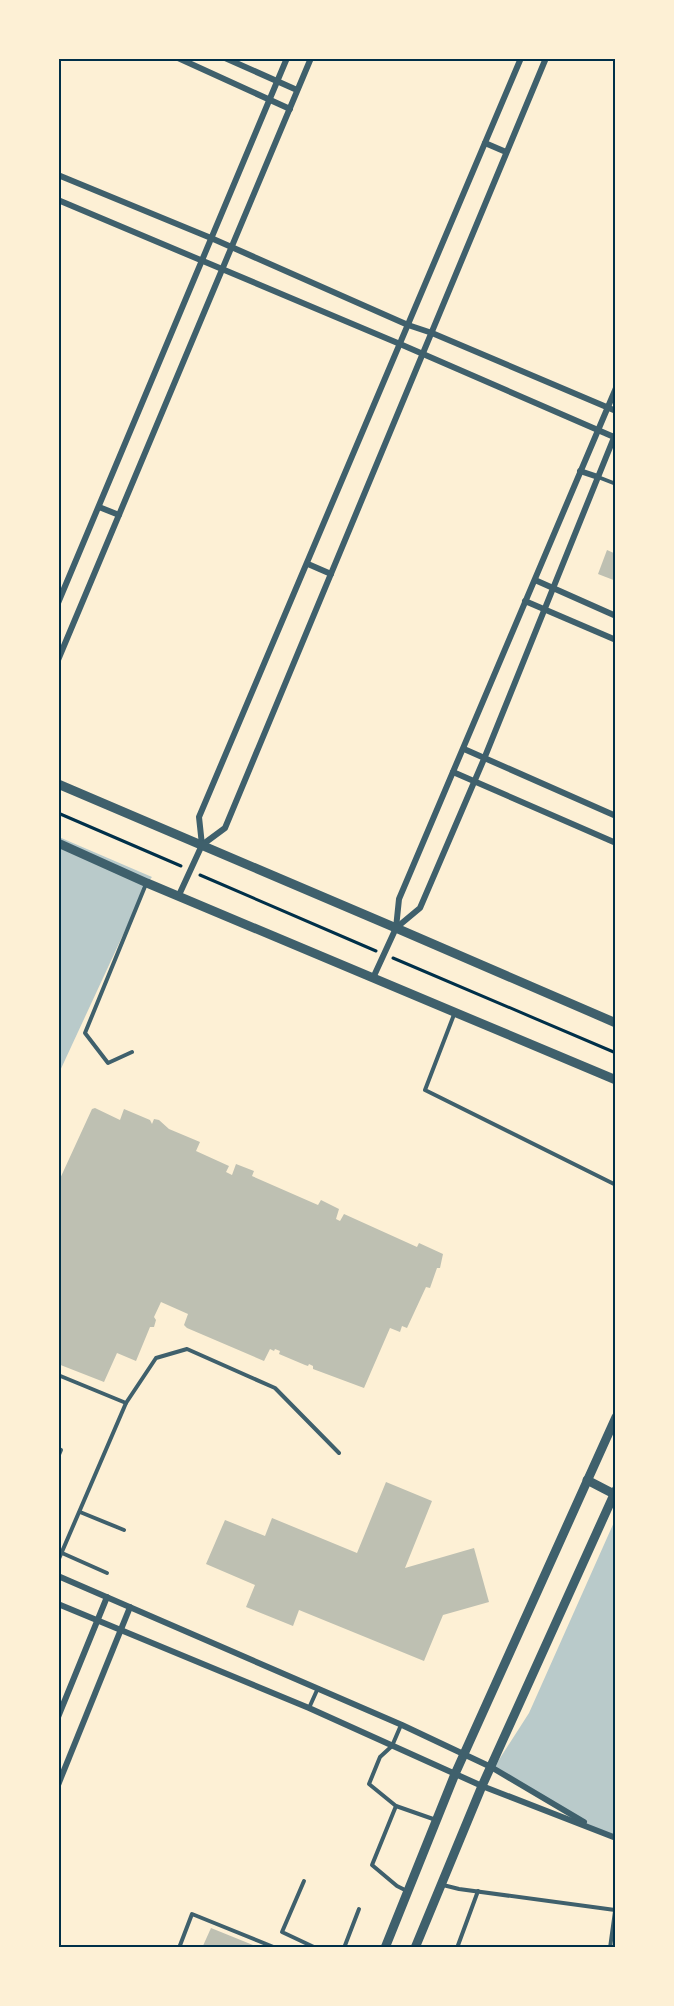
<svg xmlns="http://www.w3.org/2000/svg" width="674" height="2006" viewBox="0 0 674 2006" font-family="'Roboto Condensed',sans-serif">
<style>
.green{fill:#b9caca}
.building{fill:#bec0b2}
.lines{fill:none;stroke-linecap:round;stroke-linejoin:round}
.path{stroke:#003049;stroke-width:3}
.service{stroke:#3f606c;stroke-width:4}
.minor{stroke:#3f606c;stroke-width:6}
.tertiary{stroke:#3f606c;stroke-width:9}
.neatline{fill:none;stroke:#003049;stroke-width:2}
</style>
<rect width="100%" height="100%" fill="#fdf0d5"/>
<g class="green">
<path d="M59,837l93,40 -5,6 -88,190z"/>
<path d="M615,1520v317l-37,-16 -85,-52 36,-56z"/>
</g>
<g class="building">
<path d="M607,550l9,4v27l-18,-7z"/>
<path d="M95,1108l25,12 4,-11 26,11 2,4 2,-5 5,1 10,9 31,13 -4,9 33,15 -3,6 6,3 4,-11 18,7 -2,5 66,29 3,-5 18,9 -3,10 4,2 4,-7 73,33 2,-4 24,11 -3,14h-3l-7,20 -4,-1 -19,41 -5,-2 -2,6 -10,-4 -26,60 -51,-19v-3l-4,-2 -1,2 -3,-1 -26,-11 1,-3 -5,-2 -1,2 -4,-2 -6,12 -77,-33 -3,-3 4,-11 -27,-12 -7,15 2,3 -2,7h-4l-14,34 -19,-8 -13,29 -46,-18v-181l34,-74z"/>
<path d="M386,1482l46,19 -27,67 69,-20 15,54 -46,13 -19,46 -125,-51 -6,16 -47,-19 9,-22 -49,-21 19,-44 40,16 7,-18 85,35z"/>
<path d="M211,1928l47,19v1h-56z"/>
</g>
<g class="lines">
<g class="path">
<path d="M58,813l123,53"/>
<path d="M200,875l176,76"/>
<path d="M393,958l223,95"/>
</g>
<g class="service">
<path d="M598,477l18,7"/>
<path d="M455,1012l-30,78 191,95"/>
<path d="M132,1052l-24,11 -23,-30 61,-149"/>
<path d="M58,1375l68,28 30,-45 31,-9 88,39 64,65"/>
<path d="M58,1449l3,1 -3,7"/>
<path d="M80,1512l44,18"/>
<path d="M62,1553l45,20"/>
<path d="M58,1561l68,-158"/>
<path d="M309,1708l9,-20"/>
<path d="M401,1725l-9,21 -12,11 -11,27 27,22 40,14"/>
<path d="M396,1806l-24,59 25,21 10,5"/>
<path d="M304,1881l-22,51 34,16"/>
<path d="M443,1885l16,4 156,21"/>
<path d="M179,1948l13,-34 84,34"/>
<path d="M344,1948l15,-39"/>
<path d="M457,1948l21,-57"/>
<path d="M610,1948l6,-44"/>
</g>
<g class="minor">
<path d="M178,58l112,51"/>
<path d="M225,58l72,32"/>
<path d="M485,143l21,9"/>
<path d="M58,175l153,63 197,87 24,8 184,78"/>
<path d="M58,200l342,144 214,93"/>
<path d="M580,471l18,6"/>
<path d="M99,507l20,8"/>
<path d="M308,564l23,10"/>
<path d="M535,580l81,36"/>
<path d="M525,601l91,39"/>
<path d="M58,603l229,-545"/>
<path d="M58,660l253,-602"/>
<path d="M464,749l152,67"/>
<path d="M453,772l163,71"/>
<path d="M202,845l-3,-28 322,-759"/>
<path d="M179,895l23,-50 23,-17 321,-770"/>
<path d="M396,928l24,-20 64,-149 131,-324"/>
<path d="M373,978l23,-50 3,-29 217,-511"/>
<path d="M58,1576l344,149 89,42 93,55"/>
<path d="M58,1604l251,104 173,78 134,52"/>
<path d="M58,1717l49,-120"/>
<path d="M58,1785l72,-178"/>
</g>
<g class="tertiary">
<path d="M58,784l338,144 220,95"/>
<path d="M58,843l89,40 469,197"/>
<path d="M587,1480l27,14"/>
<path d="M385,1948l70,-174 161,-357"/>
<path d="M415,1948l67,-162 134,-296"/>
</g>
</g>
<rect width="674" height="2006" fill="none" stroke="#fdf0d5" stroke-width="120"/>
<rect x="60" y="60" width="554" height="1886" class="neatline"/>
</svg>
